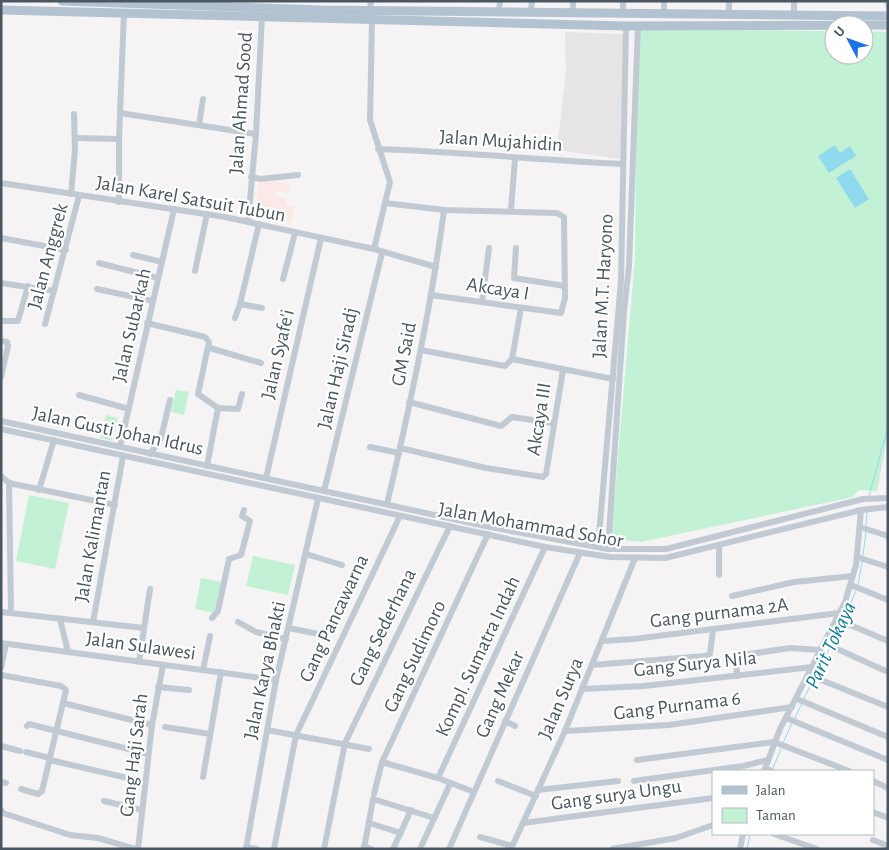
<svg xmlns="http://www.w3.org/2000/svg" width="889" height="850" viewBox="0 0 889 850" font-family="'Alegreya Sans',sans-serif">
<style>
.education{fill:#e6e4e5}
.medical{fill:#fce8e6}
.green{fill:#c3f1d5}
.water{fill:#90daee}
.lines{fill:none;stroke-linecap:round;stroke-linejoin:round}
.stream{stroke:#90daee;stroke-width:1}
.minor{stroke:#c1cad2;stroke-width:6}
.major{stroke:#b3c2d1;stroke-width:9}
.labels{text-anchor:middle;stroke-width:4.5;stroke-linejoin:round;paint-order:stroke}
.street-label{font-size:20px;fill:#4a5661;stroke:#fff}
.water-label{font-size:21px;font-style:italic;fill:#0c7c9b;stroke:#fff}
</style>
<rect width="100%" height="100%" fill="#f5f3f3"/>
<path class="education" d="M565,32l59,2 -3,125 -64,-9 9,-77z"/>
<path class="medical" d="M260,180l13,3v-3l17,6 -1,7 -13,-2 -1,5 11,2 -1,7 9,2 -3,16 -4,-1v-4l-33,-6z"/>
<g class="green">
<path d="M637,29l197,2v24h30v-24l24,1v401l-11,58 -18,-1 -6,7 -212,45 -30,-3 24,-281z"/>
<path d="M176,390l13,2 -5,23 -13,-3z"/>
<path d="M106,415l12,3 -6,23 -12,-3z"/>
<path d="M29,495l40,8 -14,66 -39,-8z"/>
<path d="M253,556l42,9 -7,30 -42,-9z"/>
<path d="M201,578l21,4 -6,31 -21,-4z"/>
</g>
<g class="water">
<path d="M835,145l5,8 10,-7 6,10 -27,17 -11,-17z"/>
<path d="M850,169l19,30 -14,9 -19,-30z"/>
</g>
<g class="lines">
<g class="stream">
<path d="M884,1l4,10"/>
<path d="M869,496l19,-70"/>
<path d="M866,525l1,-13"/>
<path d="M863,555l3,-23"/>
<path d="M858,585l4,-23"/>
<path d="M844,619l12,-28"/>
<path d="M831,644l10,-19"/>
<path d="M816,675l14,-28"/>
<path d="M803,700l11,-21"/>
<path d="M795,718l7,-15"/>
<path d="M783,743l9,-20"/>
<path d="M773,768l8,-19"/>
<path d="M747,849l3,-15"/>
</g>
<g class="minor">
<path d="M623,1v11"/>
<path d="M729,1v13"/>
<path d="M370,10l1,-9"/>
<path d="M531,11l1,-10"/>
<path d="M573,11v-10"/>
<path d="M499,12l1,-11"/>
<path d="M664,13v-12"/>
<path d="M794,15v-14"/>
<path d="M372,20l-2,100 20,62 -16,67"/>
<path d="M120,113l136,21"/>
<path d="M199,125l4,-26"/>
<path d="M75,138l44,1"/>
<path d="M378,149c82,3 163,11 244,15"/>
<path d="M251,177l9,2 38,-4"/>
<path d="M1,183l224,34 149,32 62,18"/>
<path d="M71,194l4,-44 -1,-36"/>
<path d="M119,202v-63l5,-127"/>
<path d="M385,203l59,7 113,3 7,4 1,81 -4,15 -130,-18"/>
<path d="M511,210l4,-52"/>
<path d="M248,222l8,-88 6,-117"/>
<path d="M259,224l-19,80 22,4"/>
<path d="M1,238l65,12"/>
<path d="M516,248l-2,30 51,8"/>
<path d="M133,255l29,7"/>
<path d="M99,263l59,15"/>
<path d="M195,271l12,-57"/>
<path d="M283,279l12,-46"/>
<path d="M1,283l53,8"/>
<path d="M97,289l56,12"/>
<path d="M482,302l7,-54"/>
<path d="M235,318l5,-14"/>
<path d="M1,321h17l10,-35"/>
<path d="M147,323l58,14 4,5 -11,52 20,14 -11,58"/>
<path d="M45,324l34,-128"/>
<path d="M1,341l6,1 1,4 -7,31"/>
<path d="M210,348l51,15"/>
<path d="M421,350l84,16 7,-7 9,-51"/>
<path d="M512,359l101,20"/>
<path d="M79,395l50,14"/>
<path d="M409,402l92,24 11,-9 41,6"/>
<path d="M218,408l20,1 4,-15"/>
<path d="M1,421l489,106 118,22h58l197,-50 25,-1"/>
<path d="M1,429l544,118 65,10 55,1 196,-48 27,-3"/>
<path d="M120,447l54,-238"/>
<path d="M370,447l29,6"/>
<path d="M400,448l86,20 57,9 3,-3 17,-104"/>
<path d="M150,454l11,-16 9,-38"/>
<path d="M1,476l8,7 106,22"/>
<path d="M266,478l55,-240"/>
<path d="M9,483l2,130"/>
<path d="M39,490l15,-50"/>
<path d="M324,491l58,-238"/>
<path d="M387,504c23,-97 44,-195 57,-294"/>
<path d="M860,527l28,9"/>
<path d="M598,547l23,-266 5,-255"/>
<path d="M608,549l16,-238 5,-45 9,-241"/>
<path d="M306,554l36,11"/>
<path d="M857,557l31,10"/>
<path d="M719,575v-30"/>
<path d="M851,585l37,15"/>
<path d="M732,596l62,-14 59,-6"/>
<path d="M1,612l143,16"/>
<path d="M212,618l6,-7 11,-52 12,-4 9,-34 -8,-5 2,-6"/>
<path d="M60,619l8,33"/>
<path d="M836,619l52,22"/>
<path d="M93,622l30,-166"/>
<path d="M238,622l18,10 30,7"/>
<path d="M288,628l36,7"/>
<path d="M603,641l31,-2 205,-26"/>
<path d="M1,643l275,37"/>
<path d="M824,643l64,29"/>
<path d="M139,662l11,-73"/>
<path d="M592,665l113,-9 5,-2 3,-24"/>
<path d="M1,668l5,-24"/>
<path d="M203,670l7,-34"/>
<path d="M1,675l60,11 5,4 -24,101 -4,3 -17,-5"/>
<path d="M809,675l79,32"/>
<path d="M737,676l-1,-20 54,-8 31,2"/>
<path d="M158,687l31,3"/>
<path d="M582,689l62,-3 168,-19"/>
<path d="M797,699l91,38"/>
<path d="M63,703l89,22"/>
<path d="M786,718l102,42"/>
<path d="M505,721l10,5"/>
<path d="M27,726l2,-2 119,30"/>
<path d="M165,727l45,7"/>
<path d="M267,730l102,19"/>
<path d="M565,731l104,-6 123,-18"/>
<path d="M1,746l19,5"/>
<path d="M26,752l24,6"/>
<path d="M50,760l95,22"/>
<path d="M637,760l137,-18 75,29"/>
<path d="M382,762l56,16 36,14"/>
<path d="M765,769l7,2"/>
<path d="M764,771l16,-42 65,-127 11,-37 5,-55"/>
<path d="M203,777l18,-105"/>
<path d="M438,778l107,-231"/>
<path d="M498,781l38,15"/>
<path d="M634,781l109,-15 25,-6"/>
<path d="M873,781l15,7"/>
<path d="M1,782l5,1"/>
<path d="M538,790l80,-9"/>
<path d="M374,794l8,-32 106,-228"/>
<path d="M104,801l38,9"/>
<path d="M1,810l2,3 67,22 28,3 37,11"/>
<path d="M873,812l15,6"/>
<path d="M369,823l32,10"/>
<path d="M523,823l190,-25"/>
<path d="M774,834l43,15"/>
<path d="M480,837l32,9"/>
<path d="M873,840l15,6"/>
<path d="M364,846l7,3"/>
<path d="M246,847l11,2"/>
<path d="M138,849l14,-124 11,-60"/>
<path d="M246,849l30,-169 42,-181"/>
<path d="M274,849l22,-114 104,-219"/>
<path d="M324,849l21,-106 105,-217"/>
<path d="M364,849l9,-50 61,19"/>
<path d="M393,849l18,-39"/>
<path d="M420,849l30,-65"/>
<path d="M449,849l131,-296"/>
<path d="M511,849l54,-118 70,-173"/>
<path d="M612,849l64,-11 37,-13"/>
<path d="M740,849l3,-15"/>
</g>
<g class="major">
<path d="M62,1l260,9 566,6"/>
<path d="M1,10l625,16 262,-1"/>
</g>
</g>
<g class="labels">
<g class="street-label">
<text transform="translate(240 103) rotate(-86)" y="7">Jalan Ahmad Sood</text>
<text transform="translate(501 140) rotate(4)" y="7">Jalan Mujahidin</text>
<text transform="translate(191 198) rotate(10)" y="7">Jalan Karel Satsuit Tubun</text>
<text transform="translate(47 256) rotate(-75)" y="7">Jalan Anggrek</text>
<text transform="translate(602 286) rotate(-87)" y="7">Jalan M.T. Haryono</text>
<text transform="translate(498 288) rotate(9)" y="7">Akcaya I</text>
<text transform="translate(131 325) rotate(-77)" y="7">Jalan Subarkah</text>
<text transform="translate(277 354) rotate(-77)" y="7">Jalan Syafe'i</text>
<text transform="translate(403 354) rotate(-79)" y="7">GM Said</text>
<text transform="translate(337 368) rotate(-77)" y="7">Jalan Haji Siradj</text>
<text transform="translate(538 419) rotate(-81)" y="7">Akcaya III</text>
<text transform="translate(118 430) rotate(12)" y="7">Jalan Gusti Johan Idrus</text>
<text transform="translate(531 524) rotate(10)" y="7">Jalan Mohammad Sohor</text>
<text transform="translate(92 536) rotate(-80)" y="7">Jalan Kalimantan</text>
<text transform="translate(719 612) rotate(-7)" y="7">Gang purnama 2A</text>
<text transform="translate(333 618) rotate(-65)" y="7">Gang Pancawarna</text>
<text transform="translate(382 627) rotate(-64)" y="7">Gang Sederhana</text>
<text transform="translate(141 645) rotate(8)" y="7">Jalan Sulawesi</text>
<text transform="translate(414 656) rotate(-65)" y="7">Gang Sudimoro</text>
<text transform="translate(477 656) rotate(-65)" y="7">Kompl. Sumatra Indah</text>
<text transform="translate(695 663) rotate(-6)" y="7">Gang Surya Nila</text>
<text transform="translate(264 670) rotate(-78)" y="7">Jalan Karya Bhakti</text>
<text transform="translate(499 694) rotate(-66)" y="7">Gang Mekar</text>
<text transform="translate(560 698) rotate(-67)" y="7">Jalan Surya</text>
<text transform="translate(677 705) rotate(-7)" y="7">Gang Purnama 6</text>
<text transform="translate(133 755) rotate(-83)" y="7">Gang Haji Sarah</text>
<text transform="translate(616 794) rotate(-8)" y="7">Gang surya Ungu</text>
</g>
<g class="water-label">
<text transform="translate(830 645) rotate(-65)" y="7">Parit Tokaya</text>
</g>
</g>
<rect width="889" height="850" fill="none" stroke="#4a5661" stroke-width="5"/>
<rect x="712" y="770" width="162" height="65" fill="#ffffff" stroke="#b7bbc0"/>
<rect x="722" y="786" width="25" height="8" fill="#b3c2d1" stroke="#b7bbc0"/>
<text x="756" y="795" font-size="15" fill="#4a5661">Jalan</text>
<rect x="722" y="808" width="25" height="15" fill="#c3f1d5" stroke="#b7bbc0"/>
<text x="756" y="820" font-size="15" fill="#4a5661">Taman</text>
<g transform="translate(849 40) rotate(311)"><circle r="24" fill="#ffffff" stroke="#b7bbc0"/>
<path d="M0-4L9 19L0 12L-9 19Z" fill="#1a73e8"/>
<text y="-8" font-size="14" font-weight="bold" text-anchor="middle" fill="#4a5661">U</text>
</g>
</svg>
